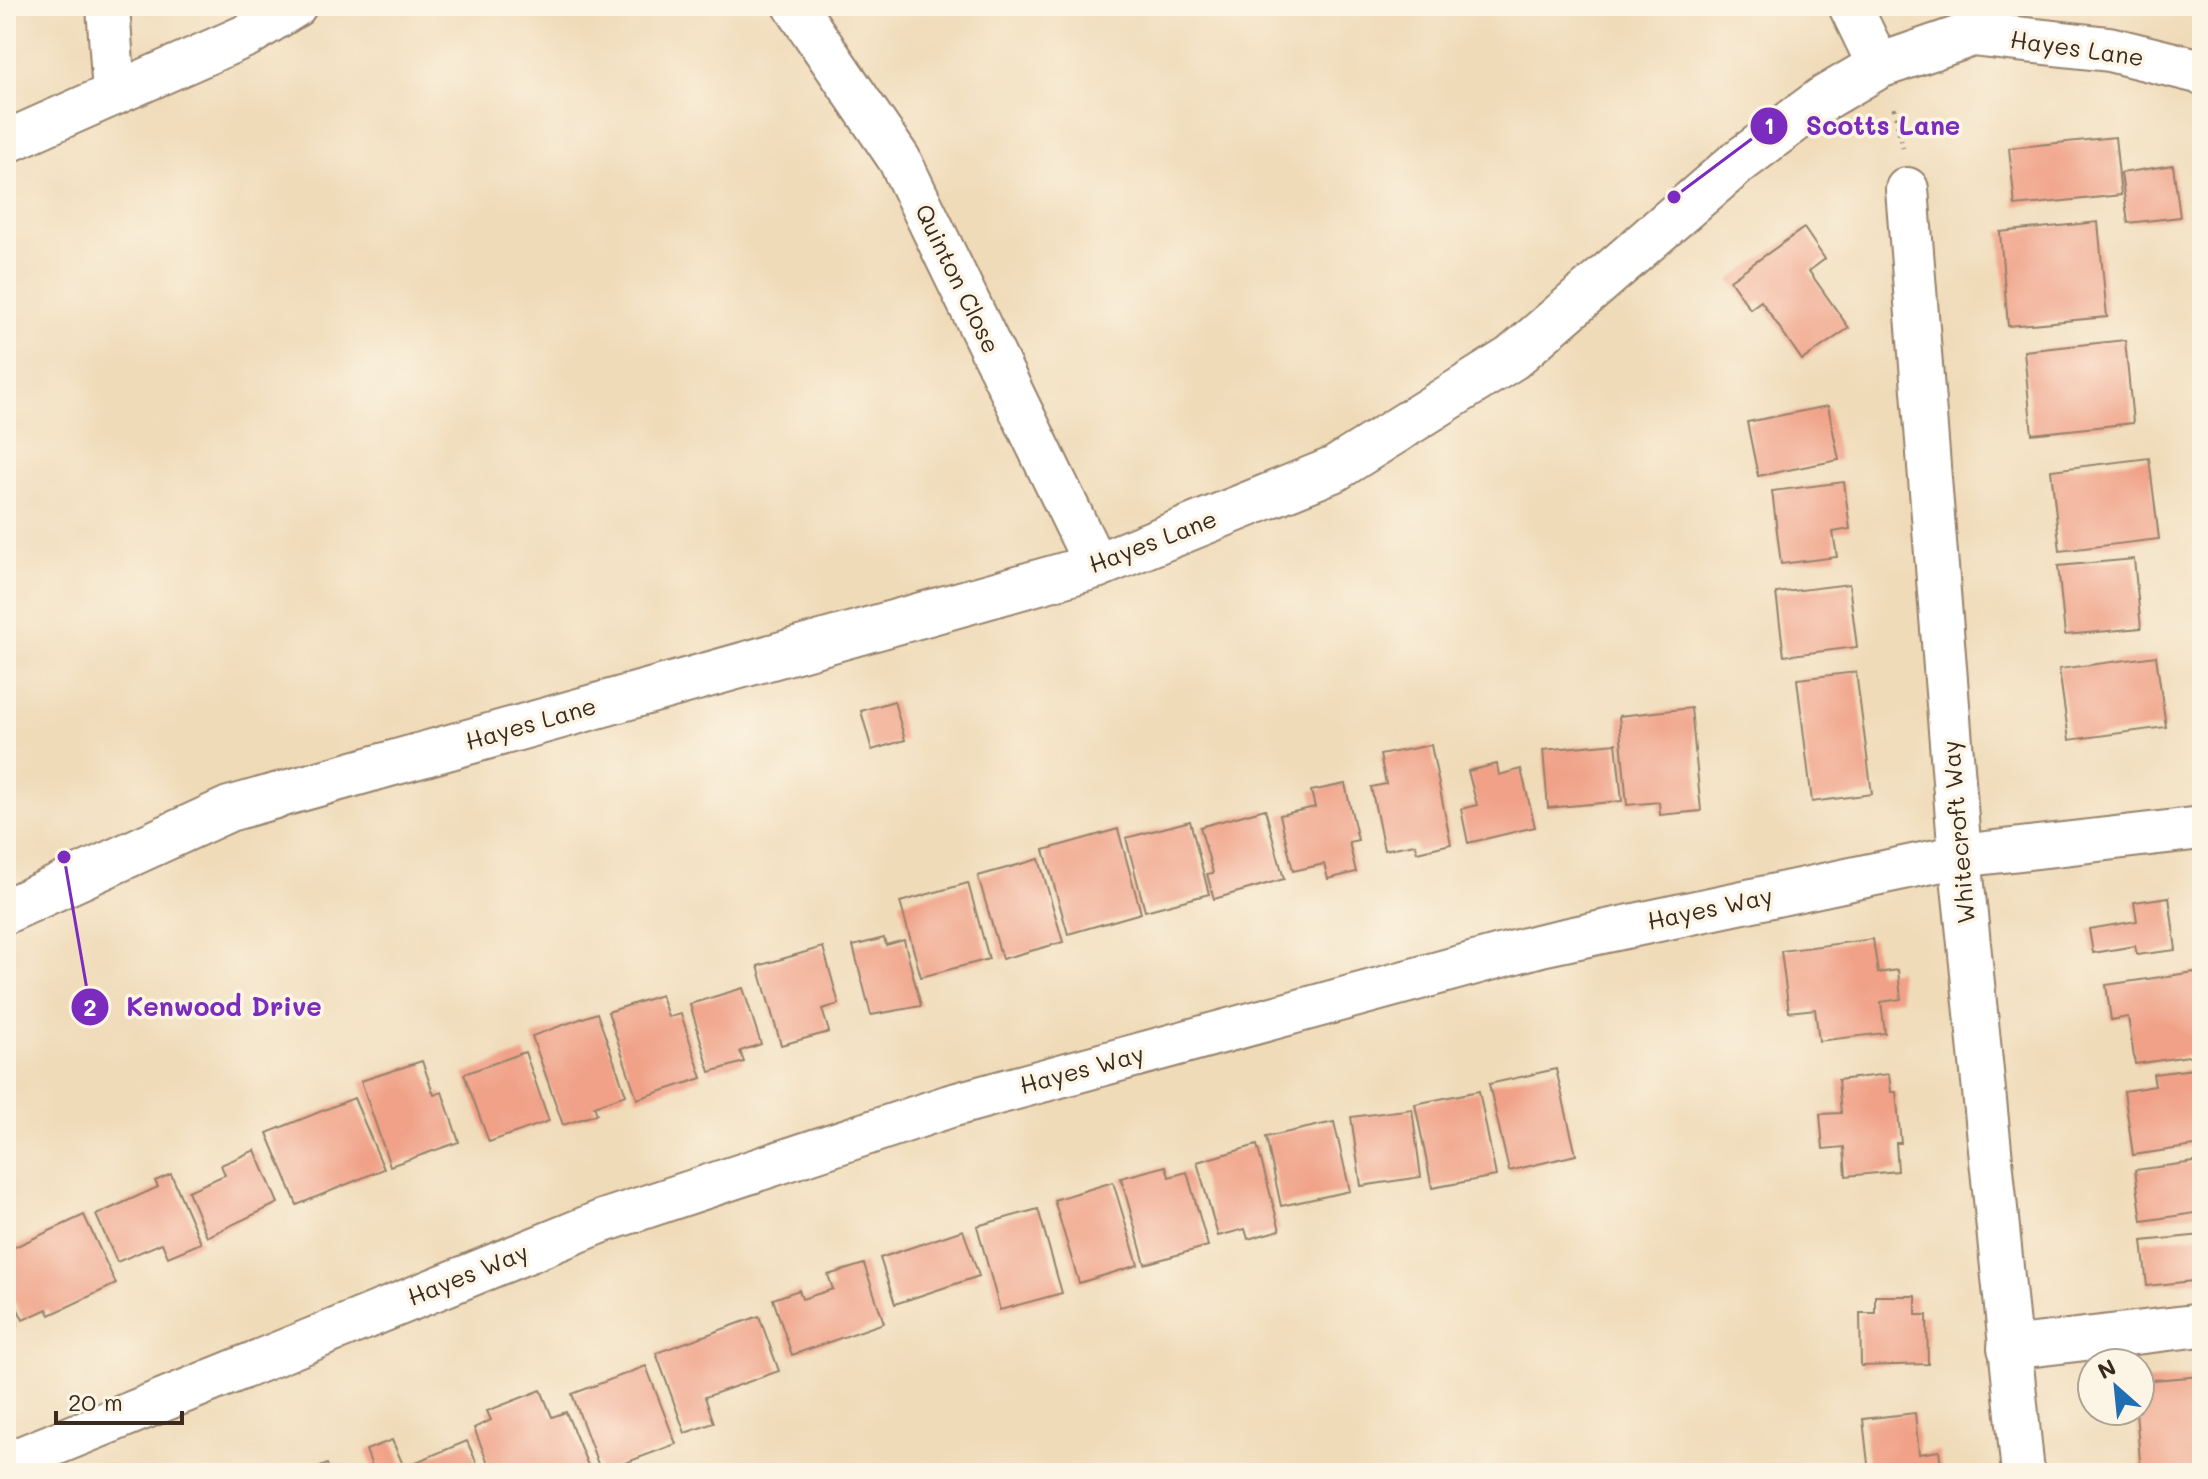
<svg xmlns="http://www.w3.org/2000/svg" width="2208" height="1479" viewBox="0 0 2208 1479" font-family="Mali,sans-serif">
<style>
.building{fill:#f0a187}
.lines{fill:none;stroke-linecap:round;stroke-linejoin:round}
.street-casing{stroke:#96826c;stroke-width:46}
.secondary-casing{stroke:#96826c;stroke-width:48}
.path{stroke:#96826c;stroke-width:5;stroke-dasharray:2 6;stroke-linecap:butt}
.street{stroke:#fff;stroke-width:42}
.secondary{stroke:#fff;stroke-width:44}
.labels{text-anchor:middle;stroke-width:7;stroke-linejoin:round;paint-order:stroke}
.street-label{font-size:24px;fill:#3b2a1e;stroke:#fcf5e5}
.leader{fill:none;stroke:#7b2cbf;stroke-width:3}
.callout-dot{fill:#7b2cbf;stroke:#fcf5e5;stroke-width:3}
.mark-label{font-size:24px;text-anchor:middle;font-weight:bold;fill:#fff}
.callout-label{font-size:26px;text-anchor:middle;font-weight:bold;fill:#7b2cbf;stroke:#fcf5e5;stroke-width:7;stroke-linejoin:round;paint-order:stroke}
</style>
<rect width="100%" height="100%" fill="#fcf5e5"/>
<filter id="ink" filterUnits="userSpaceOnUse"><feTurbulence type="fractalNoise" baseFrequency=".0125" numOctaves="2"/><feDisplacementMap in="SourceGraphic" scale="16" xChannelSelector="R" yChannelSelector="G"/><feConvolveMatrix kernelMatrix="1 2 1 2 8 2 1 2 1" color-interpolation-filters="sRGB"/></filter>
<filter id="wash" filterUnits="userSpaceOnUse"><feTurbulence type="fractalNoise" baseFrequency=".006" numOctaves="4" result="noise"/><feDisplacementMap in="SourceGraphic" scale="32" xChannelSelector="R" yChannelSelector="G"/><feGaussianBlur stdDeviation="1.8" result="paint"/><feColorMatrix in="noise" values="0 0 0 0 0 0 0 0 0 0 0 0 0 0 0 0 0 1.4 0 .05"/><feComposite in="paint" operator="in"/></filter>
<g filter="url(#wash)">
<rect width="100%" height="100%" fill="#f0dbb9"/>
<g id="blocks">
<g class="building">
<path d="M2115,137l6,58 -106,11 -6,-58z"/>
<path d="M2173,165l7,52 -52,6 -7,-50z"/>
<path d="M2098,222l9,95 -99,9 -8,-94z"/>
<path d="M1804,228l21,31 -16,12 40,57 -47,32 -41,-59 -11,8 -20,-29z"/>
<path d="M2125,340l8,83 -101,11 -8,-83z"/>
<path d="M1828,406l11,54 -81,16 -11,-54z"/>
<path d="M2149,458l10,81 -99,12 -9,-81z"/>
<path d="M1844,482l6,47 -17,3 4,25 -56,7 -9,-73z"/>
<path d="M2134,559l7,69 -76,7 -7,-69z"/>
<path d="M1849,584l8,63 -73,9 -8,-63z"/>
<path d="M2156,656l10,71 -97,13 -10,-71z"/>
<path d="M1856,672l16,122 -60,8 -15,-123z"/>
<path d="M894,701l11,39 -33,10 -11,-39z"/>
<path d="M1691,708l10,103 -41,4 -1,-13 -32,3 -8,-89z"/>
<path d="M1616,743l6,58 -74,7 -5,-58z"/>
<path d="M1431,745l20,99 -34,8 -2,-8 -31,6 -13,-63 15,-3 -6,-29z"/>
<path d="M1497,764l2,11 22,-6 14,58 -67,16 -7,-34 16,-4 -9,-34z"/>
<path d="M1345,784l13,56 -9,2 7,30 -28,7 -4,-15 -31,7 -13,-56 35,-8 -4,-16z"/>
<path d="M1265,809l19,70 -70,20 -7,-25 6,-1 -13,-46z"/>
<path d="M1190,821l19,73 -64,17 -19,-73z"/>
<path d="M1118,829l23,84 -73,21 -24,-84z"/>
<path d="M1039,859l24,83 -61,17 -24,-83z"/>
<path d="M968,883l21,76 -68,18 -21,-75z"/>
<path d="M2169,897l7,53 -39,5 -2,-9 -42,7 -4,-24 48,-8 -3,-19z"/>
<path d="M884,938l2,7 18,-5 17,66 -50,9 -18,-69z"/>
<path d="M1873,939l5,34 20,-3 3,29 -20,3 4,31 -66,8 -4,-32 -26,3 -8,-61z"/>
<path d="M823,947l16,57 -17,5 7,23 -48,13 -23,-79z"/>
<path d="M2202,971v83l-67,10 -7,-47 -17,3 -5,-35z"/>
<path d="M743,988l18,56 -21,7 4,11 -34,10 -20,-68z"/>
<path d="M661,995l7,22 13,-3 21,64 -65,21 -29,-87z"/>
<path d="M597,1013l29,82 -32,11 3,8 -34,11 -31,-89z"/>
<path d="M525,1052l24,69 -60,21 -25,-68z"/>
<path d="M422,1061l12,34 8,-3 17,50 -69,24 -29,-85z"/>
<path d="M2202,1068v77l-69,10 -9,-64 31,-5 -2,-12z"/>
<path d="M1556,1069l20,86 -67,16 -20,-87z"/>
<path d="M1889,1074l2,18h5l5,51h-5l2,28 -52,5 -2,-29 -21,2 -3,-35 21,-1 -3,-33z"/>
<path d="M1479,1091l17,85 -64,12 -17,-84z"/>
<path d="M354,1098l30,71 -87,36 -30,-72z"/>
<path d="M1412,1109l9,68 -60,9 -10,-69z"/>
<path d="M1334,1122l16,69 -69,15 -15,-69z"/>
<path d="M1257,1145l23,85 -32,9 -3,-10 -27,7 -21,-74z"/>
<path d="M255,1150l23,53 -71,34 -19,-46 37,-16 -4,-10z"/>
<path d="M2202,1161v51l-60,9 -7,-51z"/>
<path d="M1166,1166l3,11 18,-5 21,74 -63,18 -24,-86z"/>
<path d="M171,1174l30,69 -33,14 -6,-14 -45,19 -21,-47 62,-28 -3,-6z"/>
<path d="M1113,1182l25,83 -59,18 -25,-83z"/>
<path d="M1038,1209l24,84 -62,17 -23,-84z"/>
<path d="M84,1215l32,69 -66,31 -3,-6 -24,11 -17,-36v-33z"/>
<path d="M963,1230l16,46 -84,28 -15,-46z"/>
<path d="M2202,1235v45l-55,6 -5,-45z"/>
<path d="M864,1264l20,59 -92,32 -19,-56 26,-9 3,9 31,-10 -5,-14z"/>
<path d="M1875,1296h41v19h11l1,49 -67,2 -1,-53h15z"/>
<path d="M6,1301l11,25 -11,5z"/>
<path d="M759,1316l20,55 -74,26 9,26 -29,10 -29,-80z"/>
<path d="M646,1366l30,78 -75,28 -29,-78z"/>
<path d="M2202,1376v97h-61l-5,-62h4v-30z"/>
<path d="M541,1390l11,27 14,-5 23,56 -14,5h-83l-18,-45 17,-8 -4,-9z"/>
<path d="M1915,1413l4,41 20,-3 3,22h-73l-6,-54z"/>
<path d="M392,1440l12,27 63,-26 14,32h-125l16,-7 -6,-16z"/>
<path d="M327,1464l3,9h-24z"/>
</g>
</g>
</g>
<g filter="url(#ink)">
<use href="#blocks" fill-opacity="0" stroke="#96826c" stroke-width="2"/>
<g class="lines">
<defs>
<g id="street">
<path d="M795,6l104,153 197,407"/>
<path d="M1850,6l29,60"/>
<path d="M114,94l134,-59 47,-29"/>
<path d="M6,142l108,-48 -6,-88"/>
<path d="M1907,189l53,667 63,617"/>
<path d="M2009,1348l193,-23"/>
<path d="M6,1464l597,-243 347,-115 591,-161 419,-89 242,-28"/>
</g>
<path id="secondary" d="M6,911l223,-102 867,-243 239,-97 177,-111 225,-195 86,-64 56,-33 93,-32 137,15 93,23"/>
</defs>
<use href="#street" class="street-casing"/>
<use href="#secondary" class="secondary-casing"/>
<path class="path" d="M1894,108l9,40"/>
<use href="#street" class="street"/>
<use href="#secondary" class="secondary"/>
</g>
</g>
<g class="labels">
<g class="street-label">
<text transform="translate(2077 49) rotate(8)" y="8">Hayes Lane</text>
<text transform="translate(957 279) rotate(64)" y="8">Quinton Close</text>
<text transform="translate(1153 542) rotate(-21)" y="8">Hayes Lane</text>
<text transform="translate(531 724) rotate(-16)" y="8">Hayes Lane</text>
<text transform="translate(1959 832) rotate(-95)" y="8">Whitecroft Way</text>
<text transform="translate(1710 909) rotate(-12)" y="8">Hayes Way</text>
<text transform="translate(1082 1070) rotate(-15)" y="8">Hayes Way</text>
<text transform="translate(468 1275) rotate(-22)" y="8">Hayes Way</text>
</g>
</g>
<path class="leader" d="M1674 197L1769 126M64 857L90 1007"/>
<g class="callout-dot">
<circle cx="1674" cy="197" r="8"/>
<circle cx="64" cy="857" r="8"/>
<circle cx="1769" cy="126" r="20"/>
<circle cx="90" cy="1007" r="20"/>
</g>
<g class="mark-label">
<text x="1769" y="134">1</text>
<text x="90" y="1016">2</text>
</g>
<g class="callout-label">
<text x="1883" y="135">Scotts Lane</text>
<text x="224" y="1016">Kenwood Drive</text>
</g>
<rect width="2208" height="1479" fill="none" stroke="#fcf5e5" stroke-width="32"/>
<g transform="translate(2116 1387) rotate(333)"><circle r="38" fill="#fcf5e5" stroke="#afa495" stroke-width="2"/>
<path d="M0-6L14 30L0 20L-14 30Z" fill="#1f6fb2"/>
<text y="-12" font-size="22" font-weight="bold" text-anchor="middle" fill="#3b2a1e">N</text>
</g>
<path d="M56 1411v12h126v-12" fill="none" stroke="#3b2a1e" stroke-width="4"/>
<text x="68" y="1411" font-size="24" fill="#3b2a1e" stroke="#fcf5e5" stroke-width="6" paint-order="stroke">20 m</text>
</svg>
